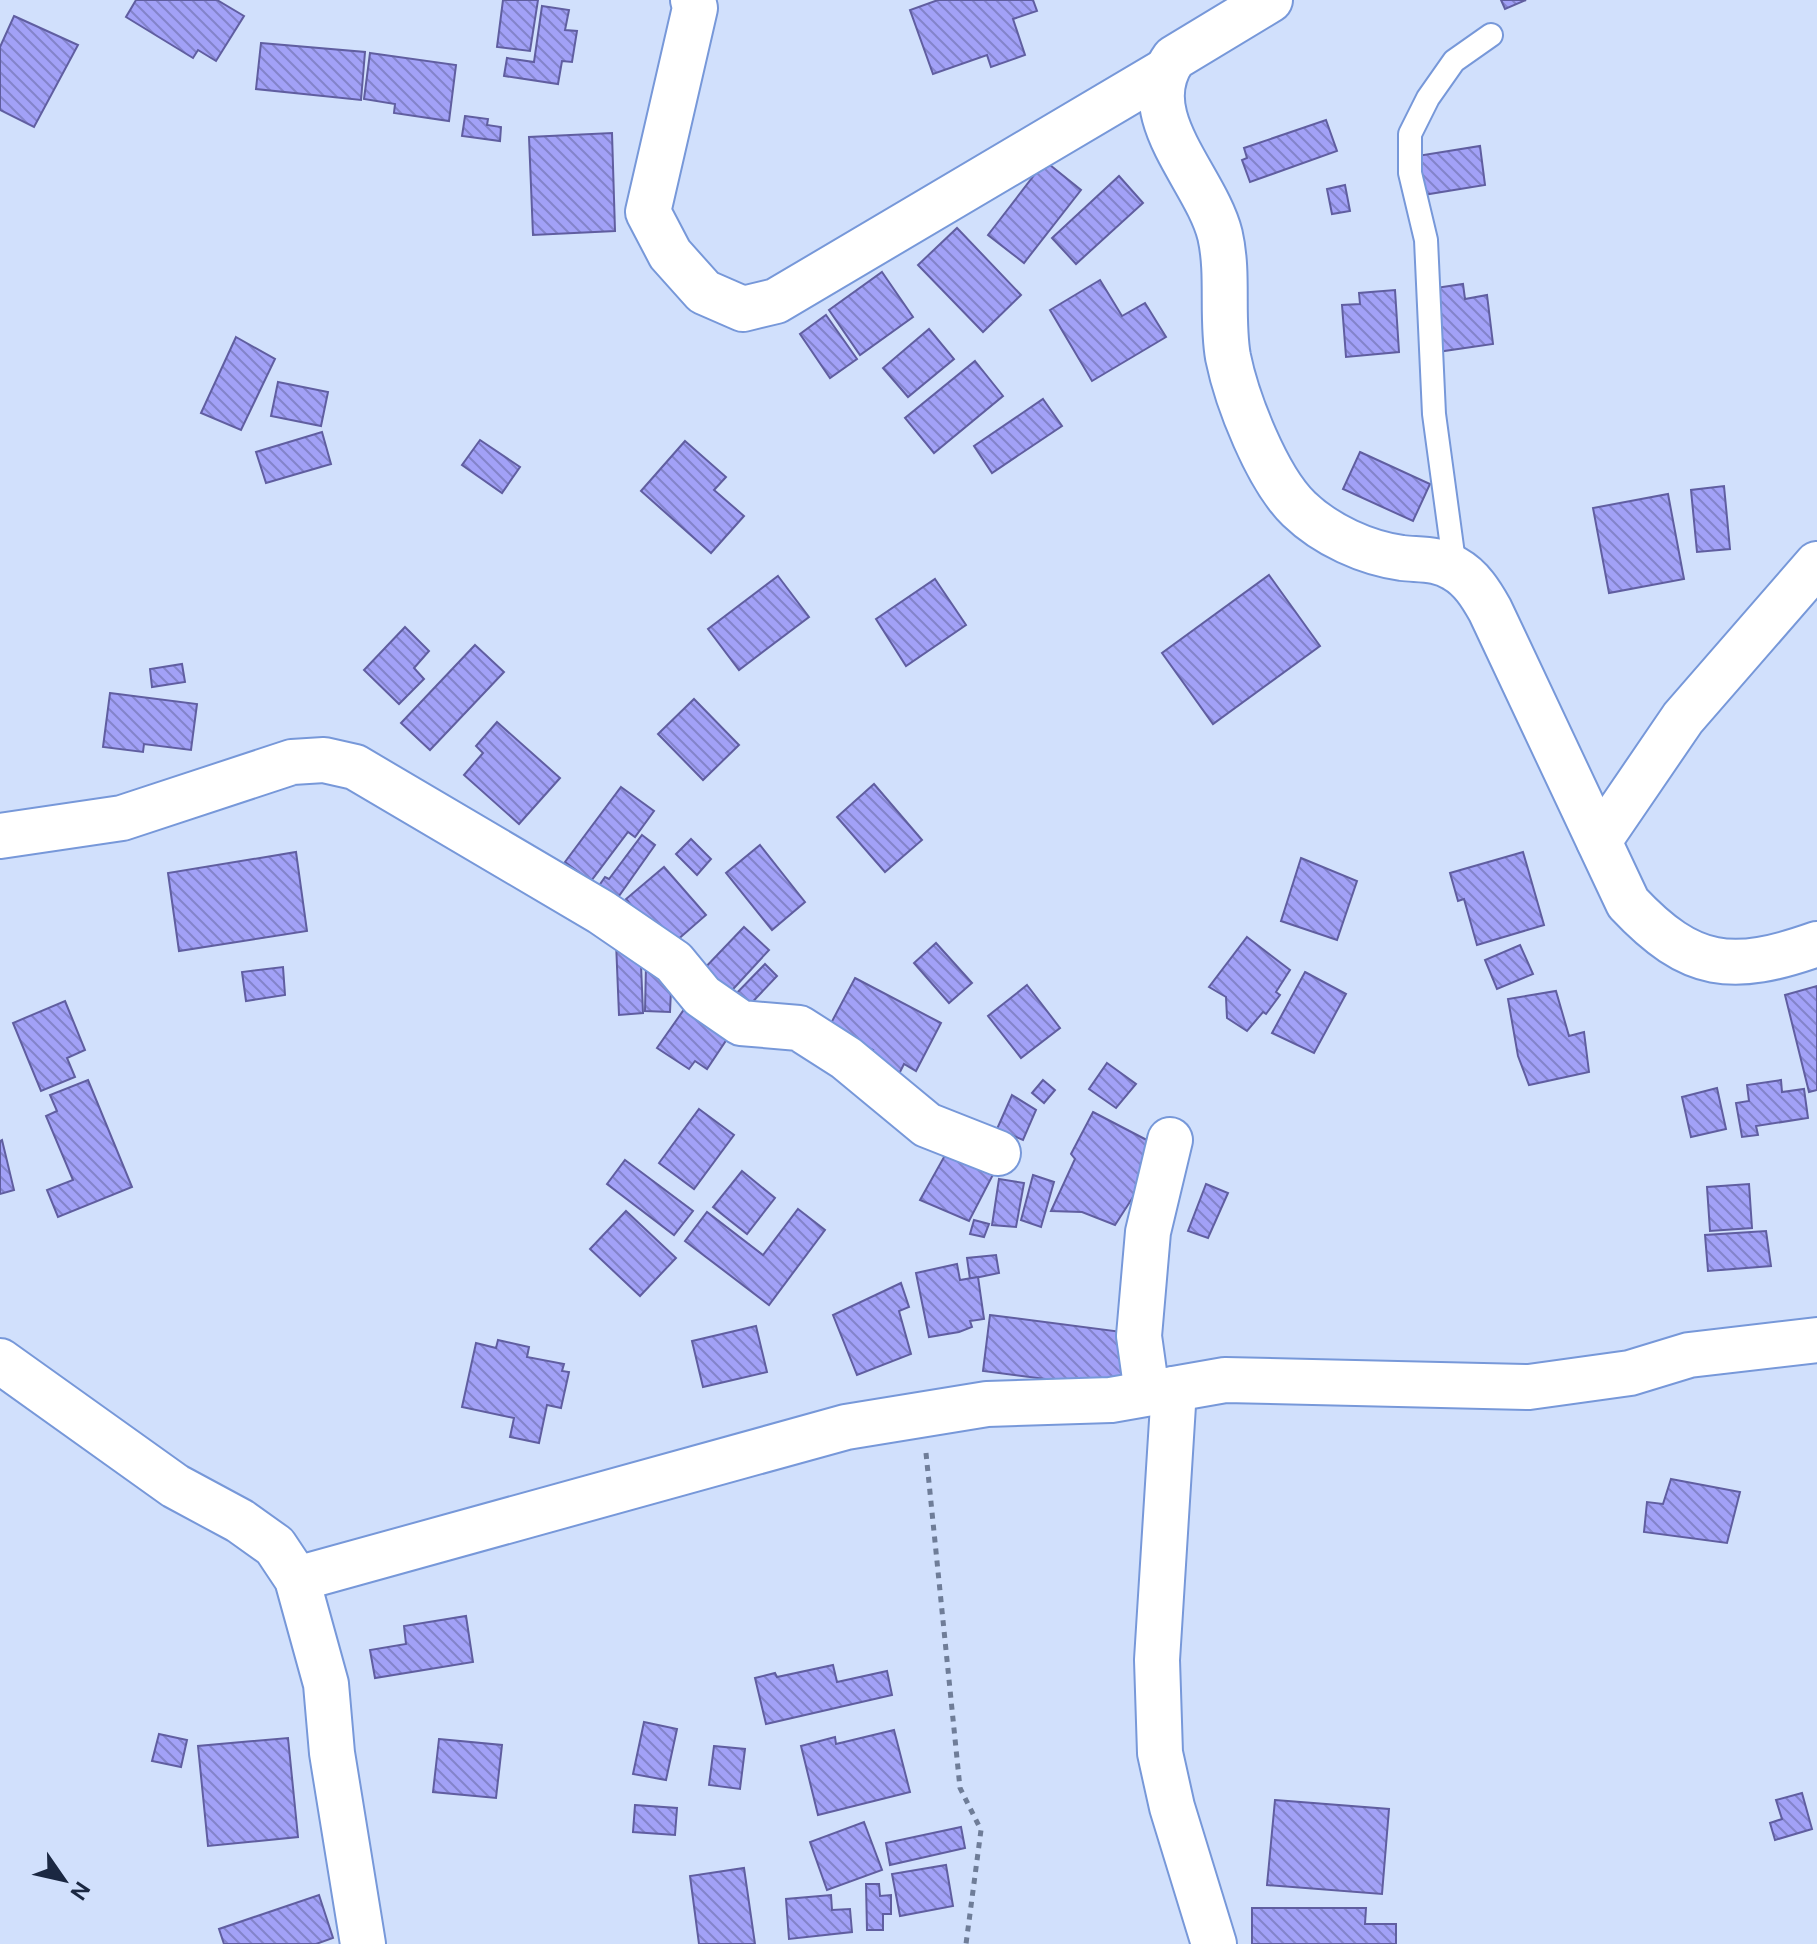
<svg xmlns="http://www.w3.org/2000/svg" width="1817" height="1944" viewBox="0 0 1817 1944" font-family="'DM Sans',sans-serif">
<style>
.building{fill:url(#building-back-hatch);stroke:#605ea0;stroke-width:2}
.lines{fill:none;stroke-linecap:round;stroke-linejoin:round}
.service-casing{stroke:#7798d9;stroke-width:26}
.minor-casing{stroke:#7798d9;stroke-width:48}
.path{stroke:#6f7d98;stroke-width:5;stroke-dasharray:6 6;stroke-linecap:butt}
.service{stroke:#fff;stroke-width:22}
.minor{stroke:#fff;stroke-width:44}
</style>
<defs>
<pattern id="building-back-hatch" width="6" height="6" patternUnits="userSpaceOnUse" patternTransform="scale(2)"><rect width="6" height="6" fill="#a2a1f7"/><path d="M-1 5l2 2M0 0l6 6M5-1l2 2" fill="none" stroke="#8383ca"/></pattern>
</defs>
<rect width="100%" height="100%" fill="#d1e0fc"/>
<g class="building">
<path d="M136,0h81l27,16 -28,45 -18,-11 -5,8 -67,-41z"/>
<path d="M503,0h35l-8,51 -33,-4z"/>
<path d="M938,0h95l4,11 -24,8 12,36 -34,12 -4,-12 -54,19 -23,-64z"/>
<path d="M1501,0h25l-21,9z"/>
<path d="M542,6l27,4 -4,20 12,1 -5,31 -10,-1 -4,23 -54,-8 3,-18 27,4z"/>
<path d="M14,16l64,29 -44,82 -34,-17v-63z"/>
<path d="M261,43l104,9 -4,48 -105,-11z"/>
<path d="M370,53l86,12 -7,56 -55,-8 1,-9 -31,-5z"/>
<path d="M465,116l23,3 -1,6 14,2 -1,14 -38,-5z"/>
<path d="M1326,120l11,31 -87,31 -8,-22 5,-2 -3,-10z"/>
<path d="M612,133l3,98 -82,4 -4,-98z"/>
<path d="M1480,146l5,39 -68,11 -6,-39z"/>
<path d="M1045,161l36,29 -57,73 -36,-28z"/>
<path d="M1119,176l24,27 -67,61 -24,-26z"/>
<path d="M1345,185l5,26 -18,3 -5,-25z"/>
<path d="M957,228l64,67 -38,37 -65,-67z"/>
<path d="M882,272l31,45 -53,38 -31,-45z"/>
<path d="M1100,280l22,36 23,-13 21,34 -74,44 -42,-71z"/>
<path d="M1463,284l2,15 22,-4 6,49 -56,8 -8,-63z"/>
<path d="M1395,290l4,62 -53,5 -4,-52 18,-1 -1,-11z"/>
<path d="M826,315l31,44 -27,19 -30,-44z"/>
<path d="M929,329l25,30 -46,38 -25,-29z"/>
<path d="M236,337l39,22 -34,71 -40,-17z"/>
<path d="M975,361l28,35 -69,57 -29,-35z"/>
<path d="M278,382l50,10 -7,34 -50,-10z"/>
<path d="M1043,399l19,27 -70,47 -18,-27z"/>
<path d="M322,432l9,32 -65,19 -10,-31z"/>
<path d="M480,440l40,27 -18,26 -40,-28z"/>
<path d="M685,441l41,36 -12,13 30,26 -33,37 -70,-62z"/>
<path d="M1360,452l70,32 -17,37 -70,-32z"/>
<path d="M1724,486l6,63 -33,3 -6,-62z"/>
<path d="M1668,494l16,85 -75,14 -16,-85z"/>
<path d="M1269,575l51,71 -107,78 -51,-71z"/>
<path d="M778,576l31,41 -70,53 -31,-41z"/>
<path d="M935,579l31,46 -60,41 -30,-47z"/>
<path d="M405,627l24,24 -15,17 10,11 -25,25 -35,-34z"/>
<path d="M475,645l29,27 -74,78 -29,-27z"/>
<path d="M182,664l3,18 -33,5 -2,-18z"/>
<path d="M110,693l87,11 -6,46 -47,-6 -1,8 -40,-5z"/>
<path d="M694,699l45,46 -36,35 -45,-46z"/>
<path d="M497,722l63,56 -41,46 -55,-49 19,-22 -7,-7z"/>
<path d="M874,784l48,56 -37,32 -48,-55z"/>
<path d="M621,787l33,24 -19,26 -7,-5 -37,49 -26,-19z"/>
<path d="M642,835l13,10 -41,58 -18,-13 9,-13 4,2z"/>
<path d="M691,839l20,20 -14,16 -21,-21z"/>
<path d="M760,845l45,57 -33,28 -46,-57z"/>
<path d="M296,852l11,79 -128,20 -11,-78z"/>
<path d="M1523,852l21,73 -67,20 -13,-46 -6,2 -8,-28z"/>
<path d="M1301,858l56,23 -20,59 -56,-19z"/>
<path d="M664,867l42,48 -38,33 -42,-49z"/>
<path d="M744,927l25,23 -45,49 -25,-25z"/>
<path d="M1247,937l43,33 -14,22 4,3 -14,19 -3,-2 -16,19 -20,-13 -1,-21 -17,-10z"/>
<path d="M640,941l3,72 -24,2 -3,-73z"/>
<path d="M936,943l36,40 -23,20 -35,-40z"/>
<path d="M1520,945l13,29 -36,15 -12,-29z"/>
<path d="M765,964l12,12 -34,36 -13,-12z"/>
<path d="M646,966l26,1 -2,45 -25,-1z"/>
<path d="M283,967l2,28 -39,6 -4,-29z"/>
<path d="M1305,972l41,22 -32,59 -42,-20z"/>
<path d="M855,978l86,45 -25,48 -12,-7 -6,12 -30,-16 5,-10 -44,-23z"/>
<path d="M1027,985l33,43 -39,30 -33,-42z"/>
<path d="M1817,986v104l-8,2 -24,-97z"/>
<path d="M1556,991l13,45 15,-4 5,40 -60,13 -11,-29 -10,-57z"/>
<path d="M692,998l43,29 -28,42 -12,-8 -6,8 -32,-21z"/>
<path d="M65,1001l20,49 -18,8 8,19 -34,14 -28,-68z"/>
<path d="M1107,1063l29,21 -20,24 -27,-19z"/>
<path d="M88,1080l44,107 -74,30 -11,-27 26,-10 -27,-64 11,-5 -7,-16z"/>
<path d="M1043,1080l12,10 -11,13 -12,-10z"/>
<path d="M1781,1080l1,12 22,-3 4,29 -52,8 2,9 -16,2 -6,-34 13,-2 -2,-16z"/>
<path d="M1717,1088l9,41 -35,8 -9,-40z"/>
<path d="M1012,1095l24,15 -13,30 -26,-11z"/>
<path d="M699,1109l35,26 -40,54 -35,-26z"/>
<path d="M1093,1112l71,37 -49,76 -33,-13 -31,-1 24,-52 -4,-5z"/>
<path d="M2,1140l12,50 -14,4v-53z"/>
<path d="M953,1141l46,22 -30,58 -49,-21z"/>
<path d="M625,1160l68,51 -19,24 -67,-51z"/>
<path d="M742,1171l33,27 -28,36 -34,-27z"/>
<path d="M1033,1175l21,7 -13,45 -20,-7z"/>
<path d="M999,1179l25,4 -8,44 -24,-2z"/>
<path d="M1206,1184l22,9 -20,45 -20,-7z"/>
<path d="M1749,1184l3,44 -42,3 -3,-44z"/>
<path d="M798,1209l27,21 -56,75 -84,-64 22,-29 56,43z"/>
<path d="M626,1211l50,47 -36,38 -50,-47z"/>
<path d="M974,1220l15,4 -5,13 -14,-3z"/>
<path d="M1766,1231l5,35 -63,5 -3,-36z"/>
<path d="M996,1255l3,18 -29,6 -3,-21z"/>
<path d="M957,1264l3,16 18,-3 6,42 -14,2 2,6 -13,5 -30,5 -13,-64z"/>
<path d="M901,1283l8,24 -10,4 12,43 -54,21 -24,-60z"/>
<path d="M990,1315l140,18 -7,56 -140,-18z"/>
<path d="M756,1326l11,46 -64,15 -11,-46z"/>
<path d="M498,1340l31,7 -2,10 37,7 -2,7 7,1 -8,36 -14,-3 -8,38 -29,-6 4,-19 -52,-11 14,-64 20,5z"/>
<path d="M1671,1479l69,13 -13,51 -83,-11 3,-30 16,2z"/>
<path d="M466,1616l7,46 -98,16 -5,-28 36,-6 -2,-18z"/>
<path d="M833,1665l4,17 50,-11 5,24 -126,29 -11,-46 20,-5 2,4z"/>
<path d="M644,1722l33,7 -11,51 -33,-6z"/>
<path d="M894,1730l16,62 -92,23 -17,-69 34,-9 1,7z"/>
<path d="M159,1734l28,6 -6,27 -29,-6z"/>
<path d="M288,1738l10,99 -90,9 -10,-100z"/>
<path d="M439,1739l63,6 -6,53 -63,-6z"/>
<path d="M714,1746l31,3 -5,40 -31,-4z"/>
<path d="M1802,1793l10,36 -37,11 -5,-17 12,-4 -6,-19z"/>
<path d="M1275,1800l114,9 -7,85 -115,-9z"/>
<path d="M635,1805l42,3 -2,27 -42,-3z"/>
<path d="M864,1822l18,48 -55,20 -17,-48z"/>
<path d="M961,1827l4,21 -75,17 -4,-22z"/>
<path d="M946,1865l7,41 -53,10 -8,-42z"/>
<path d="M744,1868l11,76h-56l-9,-68z"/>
<path d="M866,1884h13l1,12 11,-1v19h-8v16h-16z"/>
<path d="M319,1895l14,43 -17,6h-92l-5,-15z"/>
<path d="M831,1895l1,15 18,-1 2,23 -63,7 -3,-40z"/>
<path d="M1252,1908h114l-1,16h31v20h-144z"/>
</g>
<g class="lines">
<defs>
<path id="service" d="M1455,569l-21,-155 -8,-174 -16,-67v-39l18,-36 26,-37 37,-26"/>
<g id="minor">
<path d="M693,0l2,8 -47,204 22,42 34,38 39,17 33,-8 389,-230"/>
<path d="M1270,0l-96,58c-41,57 32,120 46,177 9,39 1,82 8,122 9,44 39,121 71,152 27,26 67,44 103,49 19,2 36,0 53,11 16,9 26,25 35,41l138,293c63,67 104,71 189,41"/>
<path d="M0,836l122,-18 170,-56 32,-2 31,7 246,145 73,50 28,34 39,27 58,5 47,30 81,67 71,28"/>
<path d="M1599,841l84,-123 134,-154"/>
<path d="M0,1361l175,125 65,35 35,25 22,33 29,105 6,69 31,191"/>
<path d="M1174,1389l-17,271 3,93 12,54 42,137"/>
<path d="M1147,1393l-8,-57 9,-104 22,-92"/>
<path d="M297,1579l549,-152 141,-23 124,-4 114,-20 304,7 101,-14 59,-18 128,-15"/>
</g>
</defs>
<use href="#service" class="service-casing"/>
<use href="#minor" class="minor-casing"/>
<path class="path" d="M926,1453l34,335 21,42 -15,114"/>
<use href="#service" class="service"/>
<use href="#minor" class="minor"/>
</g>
<g transform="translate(64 1880) rotate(124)" stroke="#d1e0fc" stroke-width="6" paint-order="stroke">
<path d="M0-6L14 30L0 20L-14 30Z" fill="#1b2842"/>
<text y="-12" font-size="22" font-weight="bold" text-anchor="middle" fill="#1b2842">N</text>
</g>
</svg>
